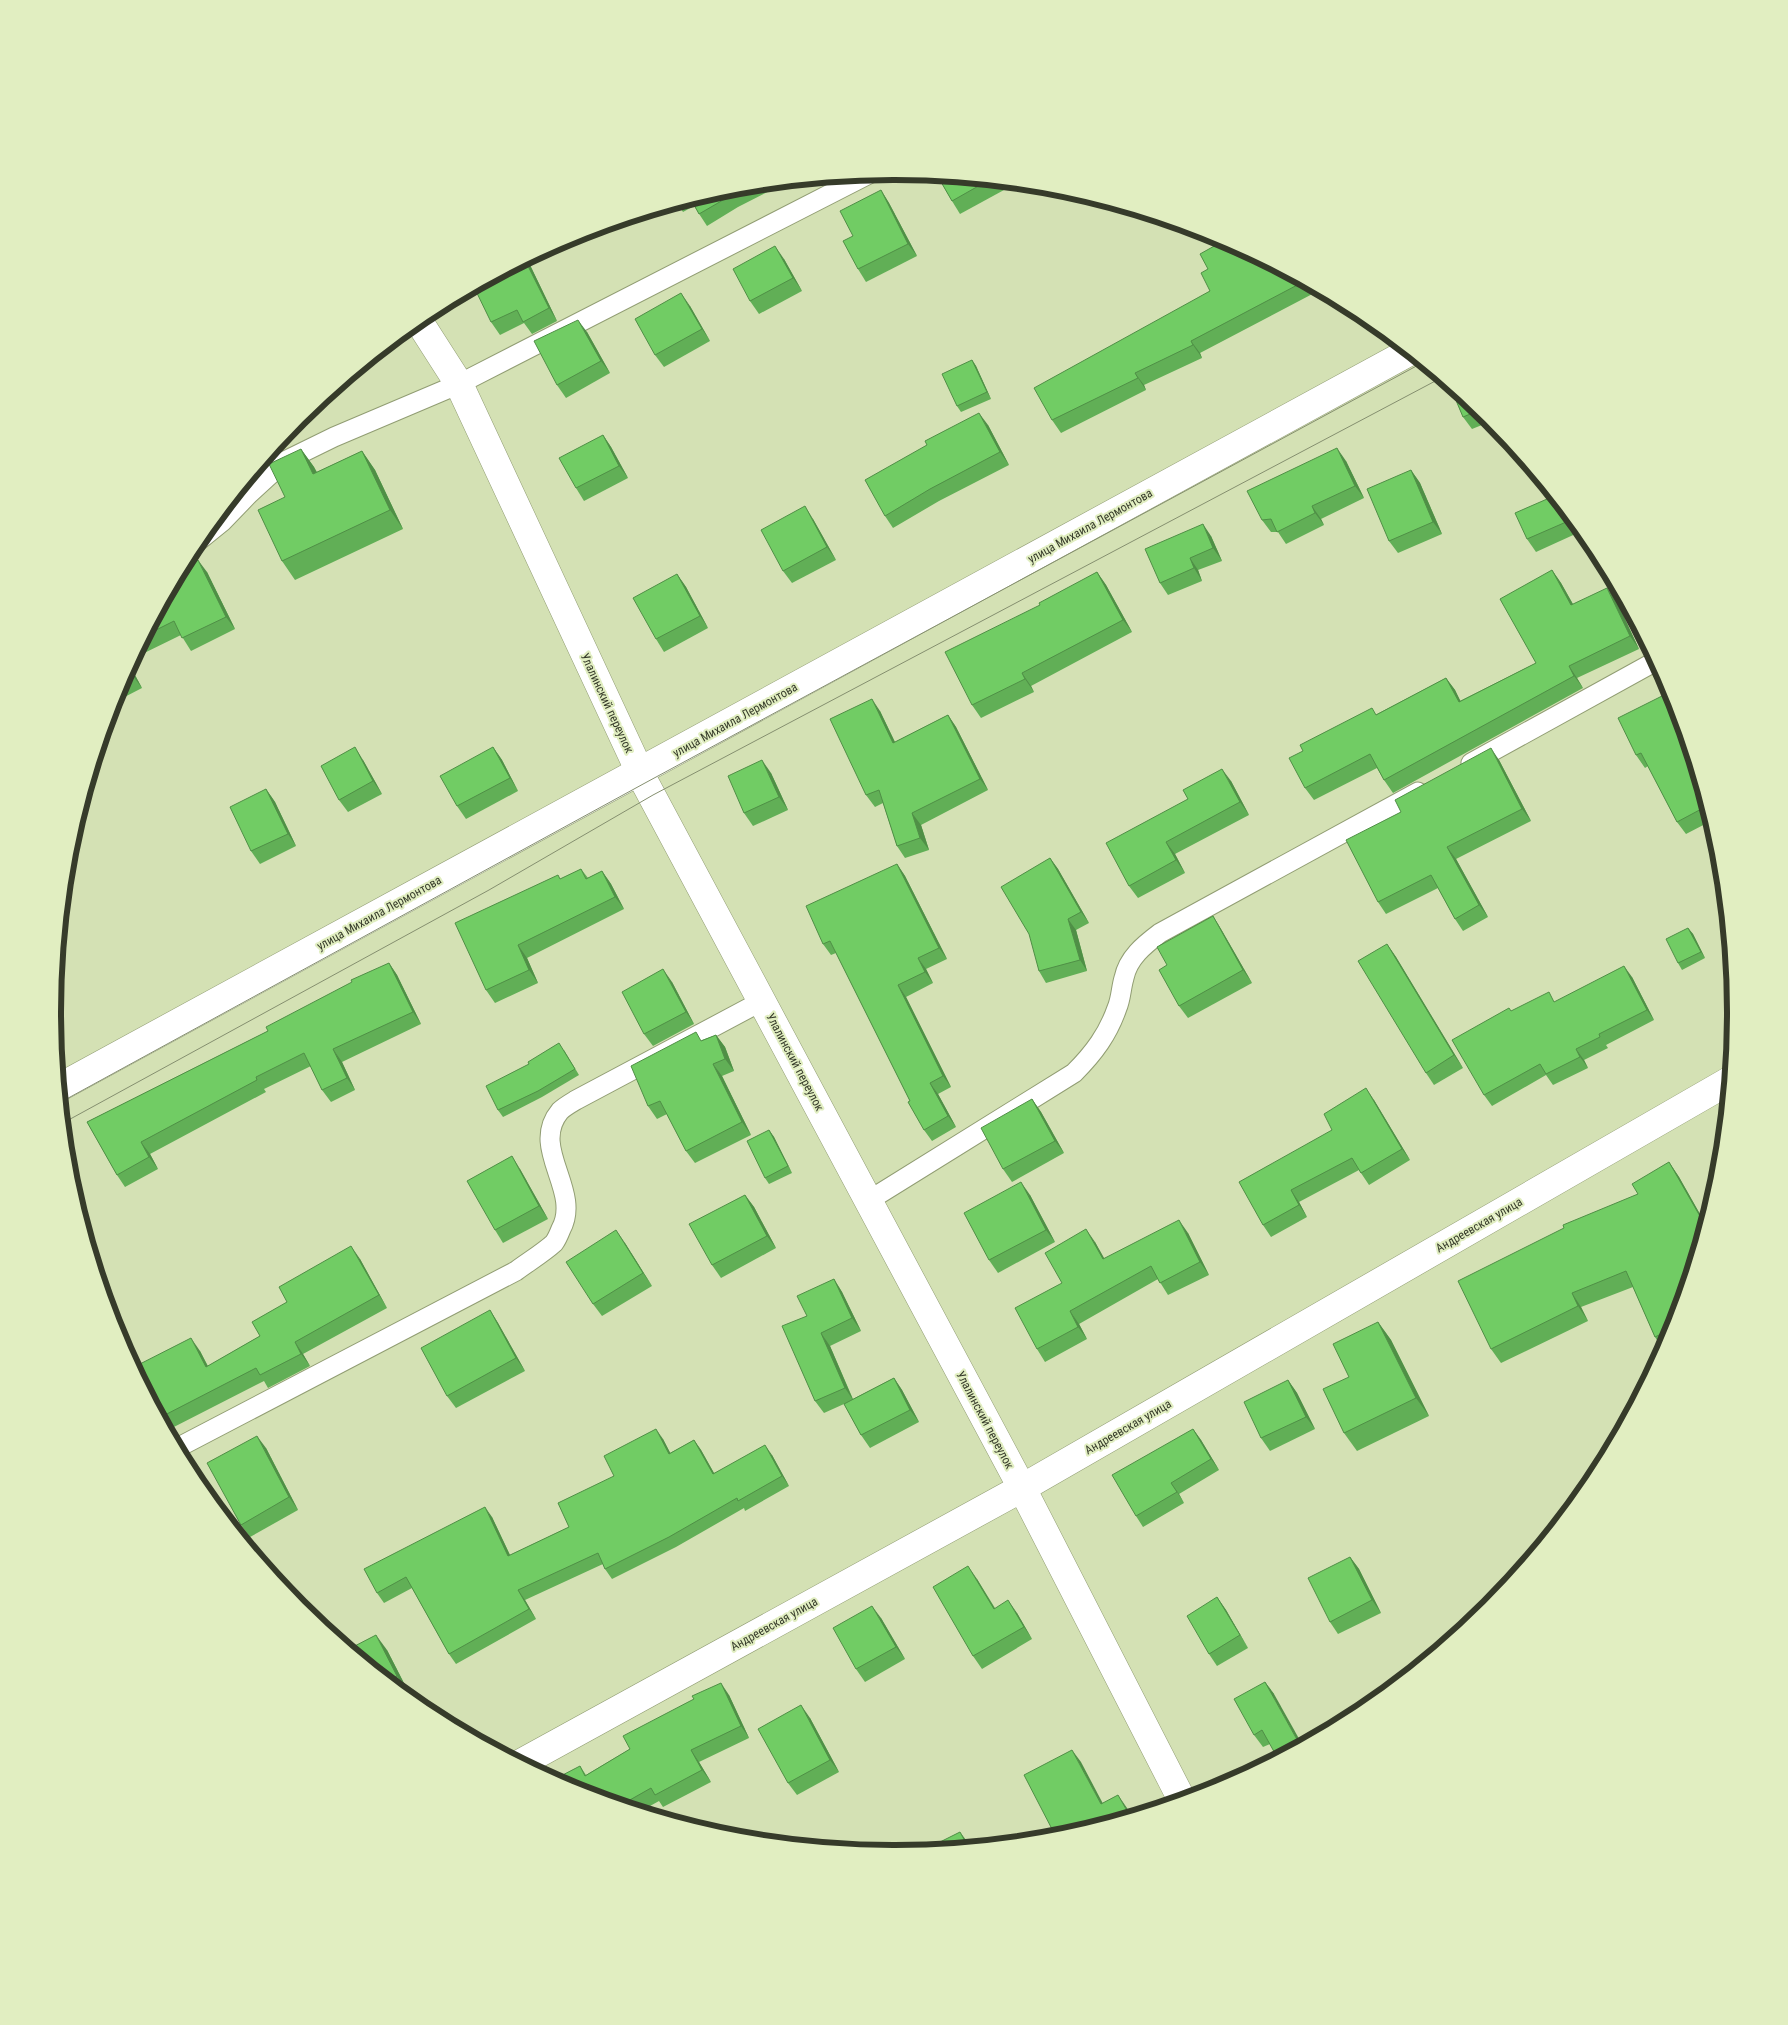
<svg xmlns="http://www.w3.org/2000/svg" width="1788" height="2025" viewBox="0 0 1788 2025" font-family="'Roboto Condensed',sans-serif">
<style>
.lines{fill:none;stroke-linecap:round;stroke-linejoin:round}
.service-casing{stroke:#919d73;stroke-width:21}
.minor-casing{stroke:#919d73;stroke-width:29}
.tertiary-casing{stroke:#919d73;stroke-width:29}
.service{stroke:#fff;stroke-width:19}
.minor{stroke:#fff;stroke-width:28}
.tertiary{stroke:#fff;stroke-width:28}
.tram{stroke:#858f6f;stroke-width:1}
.wall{fill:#61af56}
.shaded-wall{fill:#4f8f46}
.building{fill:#71cc64;stroke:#4f8f46}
.labels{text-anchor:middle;stroke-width:4;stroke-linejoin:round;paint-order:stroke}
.street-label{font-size:12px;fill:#363b2a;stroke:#e1eec1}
.rim{fill:none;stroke:#363b2a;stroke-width:6}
</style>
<rect width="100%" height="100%" fill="#d4e1b4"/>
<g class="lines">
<defs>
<g id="service">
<path d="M197,542l26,-21 26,-27 36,-33 49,-24 125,-53 412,-211"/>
<path d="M1471,763l185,-102"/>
<path d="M868,1201l206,-128c20,-20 34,-39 43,-65 4,-9 4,-20 7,-30 4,-20 20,-33 36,-45l258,-141"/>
<path d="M177,1448l339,-177c12,-9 27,-18 38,-28 3,-4 5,-9 7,-14 21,-39 -32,-81 -1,-118 4,-4 11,-8 16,-11l186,-99"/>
</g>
<g id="minor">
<path d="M418,320l41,64 186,399 377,705 160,312"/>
<path d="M60,1087l1349,-735"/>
</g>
<path id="tertiary" d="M521,1763l501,-275 707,-407"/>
</defs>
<use href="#service" class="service-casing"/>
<use href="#minor" class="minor-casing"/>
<use href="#tertiary" class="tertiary-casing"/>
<use href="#service" class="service"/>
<use href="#minor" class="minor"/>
<use href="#tertiary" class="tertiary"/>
<g class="tram">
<path d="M61,1102l584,-319 777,-420"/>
<path d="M63,1123l426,-233 164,-95 788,-417"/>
</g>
</g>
<g class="wall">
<path d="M937,175l63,6 4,9 -44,24 -8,-13z"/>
<path d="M787,182l-49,25 -31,19 -13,-20 -11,6 -6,-9 53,-16z"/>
<path d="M881,190l8,13 28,53 -51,26 -8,-13 -5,-33z"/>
<path d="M1225,240l95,50 -120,63 2,5 -58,27 2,5 -85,43 -9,-13 158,-129 -2,-22z"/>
<path d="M784,259l18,32 -43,23 -9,-13z"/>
<path d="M530,265l27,56 -25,13 -8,-11 -24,12 -9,-13z"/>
<path d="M690,306l20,35 -46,26 -9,-12z"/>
<path d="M587,332l23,41 -44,25 -9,-13z"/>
<path d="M972,360l4,6 15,33 -30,13 -4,-6z"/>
<path d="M1450,386l39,32 3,3 -20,8 -9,-12z"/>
<path d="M988,425l21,40 -70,36 -46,27 -8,-12z"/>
<path d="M603,435l8,12 17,31 -44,23 -8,-13z"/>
<path d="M301,449l13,18 3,5 45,-21 13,19 28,59 -108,51 -13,-19 3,-64z"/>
<path d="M1346,461l18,37 -43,21 3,6 -38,19 -8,-12h-7l-9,-12z"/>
<path d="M1411,470l9,13 22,51 -44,19 -9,-12z"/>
<path d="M1554,496l28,35 -46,21 -9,-13z"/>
<path d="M813,519l23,41 -44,23 -9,-12z"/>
<path d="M1211,536l11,25 -24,9 4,11 -34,14 -8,-12z"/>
<path d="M182,568l25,4 28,57 -44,22 -10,-16 -47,23z"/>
<path d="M1552,570l9,13 12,21 43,-4 23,49 -62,29 6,10 -190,105 -9,-13 -7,-12 -63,32 -9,-12 72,-74 69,-36 9,12 5,11 76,-38z"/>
<path d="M1097,572l9,13 26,47 -101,54 3,6 -53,26 -9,-13 68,-100z"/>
<path d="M677,574l9,13 22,41 -44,24 -8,-13z"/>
<path d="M130,666l12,22 -29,15 4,-13z"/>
<path d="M1666,694l9,12 3,7 33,108 -25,13 -9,-12 -29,-56 -3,2 -9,-13z"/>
<path d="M880,711l15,31 53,-27 8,12 32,63 -67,35 8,25 -24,8 -8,-12 -14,-43 -8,4 -9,-12z"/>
<path d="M493,747l9,13 16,31 -52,28 -9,-13z"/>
<path d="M363,760l19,34 -34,18 -9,-12z"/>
<path d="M1499,760l32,61 -75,38 32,58 -25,14 -8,-12 -17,-31 -52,26 -8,-12 23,-90z"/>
<path d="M771,773l17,37 -35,16 -9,-13z"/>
<path d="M1231,781l18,34 -74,39 10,19 -47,25 -9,-12 59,-87z"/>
<path d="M266,789l9,13 21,44 -36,18 -9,-13z"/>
<path d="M1050,858l8,11 31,54 -13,7 11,41 -41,12 -7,-12z"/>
<path d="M897,864l8,12 42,83 -21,10 7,14 -27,14 45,90 -13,7 18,33 -24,14 -8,-11 -14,-29 -74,-148 -5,2 -8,-11z"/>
<path d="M581,869l7,9 14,-7 9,13 13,25 -97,49 11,25 -43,20 -9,-13 75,-111z"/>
<path d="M1213,916l8,13 31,54 -64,35 -9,-12 -12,-41z"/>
<path d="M1688,928l5,6 12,24 -23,12 -4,-7z"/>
<path d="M1387,944l9,13 67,111 -29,17 -8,-12z"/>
<path d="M389,963l8,12 24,49 -79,38 13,28 -24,12 -9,-12 -11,-24 -47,23 2,3 -116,62 8,15 -33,18 -8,-12 -30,-53 181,-91z"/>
<path d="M1632,977l22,43 -48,25 2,3 -24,12 4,8 -35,17 -7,-10 -54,31 -8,-11 27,-84 45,-9z"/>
<path d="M672,982l22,42 -41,22 -9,-12z"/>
<path d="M716,1035l9,12 9,24 -12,5 29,59 -56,28 -9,-12 -19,-37 -10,5 -9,-13 54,-66z"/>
<path d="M564,1050l15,25 -37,22 -39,20 -5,-7z"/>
<path d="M1032,1099l9,13 23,41 -52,29 -9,-13z"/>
<path d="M1374,1100l36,60 -41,25 -10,-15 -60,32 8,15 -36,20 -8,-12 69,-95z"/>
<path d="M769,1130l5,7 18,36 -23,11 -4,-6z"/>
<path d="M1669,1162l10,15 26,46 -34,112 -8,15 -8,-13 -22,-50 -52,20 7,14 -87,42 -10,-14z"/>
<path d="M520,1169l28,50 -45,24 -8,-13z"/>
<path d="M745,1195l9,12 22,41 -55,30 -9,-13z"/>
<path d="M1030,1195l25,47 -57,31 -9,-13z"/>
<path d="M1188,1233l21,42 -41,20 -10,-16 -79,45 8,15 -42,23 -8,-13 25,-66 33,-41 9,17z"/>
<path d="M625,1243l27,43 -50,30 -9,-12z"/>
<path d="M360,1259l27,49 -84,46 7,12 -42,22 -4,-7 -96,49 -34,-63 66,-16 8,15 52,-30 27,-34z"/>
<path d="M834,1279l8,13 19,39 -31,15 23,53 41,-21 8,12 17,32 -49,26 -9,-13 -17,-31 -20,9 -9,-12 -8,-85z"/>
<path d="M490,1310l8,13 27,48 -69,37 -9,-12z"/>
<path d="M1378,1322l13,18 38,76 -72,35 -13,-18 5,-56z"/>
<path d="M1288,1380l9,13 18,36 -45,22 -9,-13z"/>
<path d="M1193,1429l8,11 18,30 -40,24 5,9 -41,24 -7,-11z"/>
<path d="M663,1439l7,14 24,-13 7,10 13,23 58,-18 17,31 -44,25 -1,-3 -68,39 -64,32 -7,-10 -2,-5 -78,36 11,19 -80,45 -7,-10 -37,-66 -28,15 -7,-10 115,-76 18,38 59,-28 45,-51z"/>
<path d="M266,1448l32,62 -48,27 -9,-12z"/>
<path d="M1350,1557l9,12 22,44 -43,21 -8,-12z"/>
<path d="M977,1579l18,29 22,5 15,26 -50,30 -9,-13z"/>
<path d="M1217,1597l9,13 22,38 -31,18 -8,-12z"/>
<path d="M881,1618l24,41 -40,23 -9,-13z"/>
<path d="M349,1649l38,1 21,41 -4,2z"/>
<path d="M1265,1682l9,12 -4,50 -7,3 -9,-12z"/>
<path d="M729,1695l20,43 -50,24 12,20 -48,25 -4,-6 -18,10 -69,-21 8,-24 6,9 44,-26z"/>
<path d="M810,1718l29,54 -42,23 -9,-12z"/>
</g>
<g class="shaded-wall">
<path d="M881,190l8,13 28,53 -9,-12z"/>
<path d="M775,246l9,13 18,32 -9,-13z"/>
<path d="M526,259l4,6 27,56 -8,-13 -24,-48z"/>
<path d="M681,293l9,13 20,35 -8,-12z"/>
<path d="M578,320l9,12 23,41 -9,-12z"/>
<path d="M1191,341l9,12 2,5 -9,-13z"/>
<path d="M972,360l4,6 15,33 -4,-7z"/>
<path d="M1135,373l9,12 2,5 -8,-12z"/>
<path d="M979,413l9,12 21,40 -9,-13z"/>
<path d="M603,435l8,12 17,31 -9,-12z"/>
<path d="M1337,448l9,13 18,37 -9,-12z"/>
<path d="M301,449l13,18 12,26 -13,-19z"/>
<path d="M362,451l13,19 28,59 -13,-19z"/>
<path d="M1411,470l9,13 22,51 -9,-12z"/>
<path d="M805,506l8,13 23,41 -9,-13z"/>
<path d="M1312,506l9,13 3,6 -9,-12z"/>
<path d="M1203,524l8,12 11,25 -9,-13z"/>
<path d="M1190,558l8,12 4,11 -8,-13z"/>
<path d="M198,560l9,12 28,57 -9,-12z"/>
<path d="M1552,570l9,13 19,34 -9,-12z"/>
<path d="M1097,572l9,13 26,47 -9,-12z"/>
<path d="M677,574l9,13 22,41 -8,-12z"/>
<path d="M1607,588l9,12 23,49 -9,-13z"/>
<path d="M130,666l12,22 -9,-12 -4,-8z"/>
<path d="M1569,666l8,12 6,10 -9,-12z"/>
<path d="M1022,673l9,13 3,6 -9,-13z"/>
<path d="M1446,678l9,12 12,24 -8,-12z"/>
<path d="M1666,694l9,12 3,7 4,13z"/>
<path d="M872,699l8,12 21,44 -8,-12z"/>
<path d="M948,715l8,12 32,63 -8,-11z"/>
<path d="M355,747l8,13 19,34 -9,-13z"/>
<path d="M493,747l9,13 16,31 -8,-13z"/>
<path d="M1491,748l8,12 32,61 -9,-12z"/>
<path d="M762,760l9,13 17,37 -9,-13z"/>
<path d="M1222,769l9,12 18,34 -9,-13z"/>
<path d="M266,789l9,13 21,44 -8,-12z"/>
<path d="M912,813l9,12 8,25 -9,-12z"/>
<path d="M1166,842l9,12 10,19 -9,-13z"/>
<path d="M1447,847l9,12 32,58 -9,-12z"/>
<path d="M1050,858l8,11 31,54 -8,-11z"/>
<path d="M897,864l8,12 42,83 -8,-11z"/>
<path d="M602,871l9,13 13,25 -9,-12z"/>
<path d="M1213,916l8,13 31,54 -9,-13z"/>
<path d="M1068,919l8,11 11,41 -7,-11z"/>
<path d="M1688,928l5,6 12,24 -4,-6z"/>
<path d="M1387,944l9,13 67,111 -9,-13z"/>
<path d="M518,945l9,13 11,25 -9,-13z"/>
<path d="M918,958l8,11 7,14 -8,-11z"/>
<path d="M389,963l8,12 24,49 -8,-12z"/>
<path d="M1624,966l8,11 22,43 -7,-10z"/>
<path d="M663,969l9,13 22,42 -8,-12z"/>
<path d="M898,985l8,12 45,90 -8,-11z"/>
<path d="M716,1035l9,12 9,24 -9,-12z"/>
<path d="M333,1049l9,13 13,28 -8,-12z"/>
<path d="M1576,1049l8,11 4,8 -8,-11z"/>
<path d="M713,1064l9,12 29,59 -9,-13z"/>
<path d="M930,1083l8,11 18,33 -8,-11z"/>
<path d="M1366,1088l8,12 36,60 -8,-11z"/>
<path d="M1032,1099l9,13 23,41 -9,-12z"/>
<path d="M769,1130l5,7 18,36 -4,-7z"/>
<path d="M141,1142l9,12 8,15 -9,-12z"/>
<path d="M512,1156l8,13 28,50 -9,-13z"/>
<path d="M1669,1162l10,15 26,46v2z"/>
<path d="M1021,1182l9,13 25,47 -9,-12z"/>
<path d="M1291,1190l8,12 8,15 -8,-12z"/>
<path d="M745,1195l9,12 22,41 -9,-12z"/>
<path d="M1179,1220l9,13 21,42 -9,-13z"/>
<path d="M1086,1229l9,13 17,30 -9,-13z"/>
<path d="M616,1230l9,13 27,43 -9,-13z"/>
<path d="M351,1246l9,13 27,49 -8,-13z"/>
<path d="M834,1279l8,13 19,39 -9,-13z"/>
<path d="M1572,1293l9,14 7,14 -10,-15z"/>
<path d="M490,1310l8,13 27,48 -9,-13z"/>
<path d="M1070,1311l9,13 8,15 -9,-12z"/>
<path d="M1378,1322l13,18 38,76 -13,-18z"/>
<path d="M821,1333l9,13 23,54 -8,-12z"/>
<path d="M191,1338l9,13 14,28 -8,-12z"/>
<path d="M295,1342l8,12 7,12 -9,-12z"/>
<path d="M894,1378l8,12 17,32 -9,-12z"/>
<path d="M1288,1380l9,13 18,36 -9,-12z"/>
<path d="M656,1429l7,10 13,25 -7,-10z"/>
<path d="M1193,1429l8,11 18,30 -8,-11z"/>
<path d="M257,1436l9,12 32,62 -9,-13z"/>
<path d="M694,1440l7,10 19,34 -7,-10z"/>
<path d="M765,1445l7,10 17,31 -7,-10z"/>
<path d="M1171,1483l8,11 5,9 -7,-11z"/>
<path d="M485,1507l7,10 23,49 -7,-10z"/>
<path d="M1350,1557l9,12 22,44 -9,-13z"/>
<path d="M968,1566l9,13 25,42 -8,-12z"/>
<path d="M518,1590l7,10 11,19 -7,-10z"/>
<path d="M1217,1597l9,13 22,38 -8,-13z"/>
<path d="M1008,1600l9,13 15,26 -8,-12z"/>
<path d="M872,1606l9,12 24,41 -9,-12z"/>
<path d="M376,1635l11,15 21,41 -11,-15z"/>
<path d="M1265,1682l9,12 28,50 -2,1z"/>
<path d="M721,1683l8,12 20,43 -8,-12z"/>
<path d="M801,1705l9,13 29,54 -9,-12z"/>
<path d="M691,1750l8,12 12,20 -9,-12z"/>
<path d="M1072,1750l9,12 29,55 -9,-13z"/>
<path d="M1118,1795l9,13 5,8h-2z"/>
<path d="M960,1832l9,12 1,2 -2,1z"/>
</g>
<g class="building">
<path d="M937,175l52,5 -37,21z"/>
<path d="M750,185l-20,11 -31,18 -8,-15 39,-12z"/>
<path d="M881,190l27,54 -50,25 -15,-28 10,-5 -13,-25z"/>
<path d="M1225,240l78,42 -112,59 2,4 -58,28 3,5 -86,42 -18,-32 176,-97 -9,-18 7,-4 -8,-15z"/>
<path d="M775,246l18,32 -43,23 -17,-32z"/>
<path d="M525,260l24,48 -26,14 -6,-12 -26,12 -17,-35z"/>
<path d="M681,293l21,36 -47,26 -20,-36z"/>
<path d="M578,320l23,41 -44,24 -23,-44z"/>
<path d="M972,360l15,32 -30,14 -15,-32z"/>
<path d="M1450,386l30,24 -17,7z"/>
<path d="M979,413l21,39 -70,37 -45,27 -20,-36 62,-35 -2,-4z"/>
<path d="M603,435l16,31 -43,22 -17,-30z"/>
<path d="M1337,448l18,38 -43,20 3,7 -38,19 -6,-13 -9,1 -15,-29z"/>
<path d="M301,449l12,25 49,-23 28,59 -108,51 -24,-51 27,-13 -16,-33z"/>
<path d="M1411,470l22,52 -44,19 -22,-52z"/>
<path d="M1554,496l19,23 -46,20 -12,-26z"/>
<path d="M805,506l22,41 -44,24 -22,-41z"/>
<path d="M1203,524l10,24 -23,10 4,10 -34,15 -15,-34z"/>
<path d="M198,560l28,57 -44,21 -8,-17 -28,14 36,-67z"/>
<path d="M1552,570l19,35 36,-17 23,48 -61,30 5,10 -190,104 -14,-26 -65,34 -16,-30 14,-7 -3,-6 72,-37 4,7 70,-37 13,24 77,-39 -36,-64z"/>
<path d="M1097,572l26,48 -101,53 3,6 -53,26 -27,-53 95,-47 -1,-2z"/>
<path d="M677,574l23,42 -44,23 -23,-41z"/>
<path d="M129,668l4,8 -12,6z"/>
<path d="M1666,694l16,32 25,80 -30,16 -36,-69 -5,2 -18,-37z"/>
<path d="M872,699l21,44 55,-28 32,64 -68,34 8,25 -23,8 -18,-56 -13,5 -36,-76z"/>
<path d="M355,747l18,34 -34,19 -18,-34z"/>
<path d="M493,747l17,31 -53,28 -17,-30z"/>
<path d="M1491,748l31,61 -75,38 32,58 -24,14 -24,-44 -53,27 -32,-62 55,-28 -6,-12z"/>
<path d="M762,760l17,37 -35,16 -16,-37z"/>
<path d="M1222,769l18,33 -74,40 10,18 -47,26 -23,-43 82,-44 -5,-9z"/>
<path d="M266,789l22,45 -37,17 -21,-44z"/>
<path d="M1050,858l31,54 -13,7 12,41 -41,11 -10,-37 -28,-47z"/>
<path d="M897,864l42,84 -21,10 7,14 -27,13 45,91 -13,7 18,33 -24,14 -16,-28 2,-1 -80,-160 -7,3 -17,-38z"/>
<path d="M581,869l5,10 16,-8 13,26 -97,48 11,25 -43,20 -31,-67 103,-48 2,4z"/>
<path d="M1725,904l1,14 -6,-12z"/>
<path d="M1213,916l30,54 -64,36 -20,-36 8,-5 -10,-18z"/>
<path d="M1688,928l13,24 -23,11 -12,-24z"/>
<path d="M1387,944l67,111 -28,18 -68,-112z"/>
<path d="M389,963l24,49 -80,37 14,29 -25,12 -18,-37 -48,24 1,3 -116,62 8,15 -32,18 -30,-53 181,-91 -2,-4 86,-45 -1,-2z"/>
<path d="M1624,966l23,44 -48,24 1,3 -24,12 4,8 -34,17 -6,-10 -56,31 -32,-55 57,-32 2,3 38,-19 5,10z"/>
<path d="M663,969l23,43 -42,22 -22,-42z"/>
<path d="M696,1032l5,9 15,-6 9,24 -12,5 29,58 -56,29 -26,-50 -12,5 -17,-40z"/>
<path d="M559,1043l16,26 -37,22 -40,19 -12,-24 43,-22 -1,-2z"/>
<path d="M1366,1088l36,61 -41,24 -9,-15 -61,32 8,15 -36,20 -24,-43 93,-52 -8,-16z"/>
<path d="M1032,1099l23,42 -52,28 -22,-41z"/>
<path d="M769,1130l19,36 -23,12 -18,-37z"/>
<path d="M1723,1136l-1,8 -3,-6z"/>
<path d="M512,1156l27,50 -44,24 -28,-49z"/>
<path d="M1669,1162l36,63 -32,103 -18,9 -29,-66 -54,22 6,13 -87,43 -33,-68 106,-53 -1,-3 75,-31 -6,-10z"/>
<path d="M1021,1182l25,48 -57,30 -25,-47z"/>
<path d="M745,1195l22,41 -55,29 -23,-41z"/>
<path d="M1179,1220l21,42 -40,21 -9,-17 -81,45 8,16 -41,22 -22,-41 47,-25 -17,-30 41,-24 17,30z"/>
<path d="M616,1230l27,43 -50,31 -27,-42z"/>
<path d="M351,1246l28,49 -84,47 6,12 -41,21 -4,-7 -95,49 -27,-50 57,-29 15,29 54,-31 -8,-14 35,-20 -8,-15z"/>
<path d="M834,1279l18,39 -31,15 24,55 -30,13 -33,-75 25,-10 -10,-20z"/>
<path d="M490,1310l26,48 -69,38 -26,-48z"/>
<path d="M1378,1322l38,76 -72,35 -21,-44 26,-12 -16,-33z"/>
<path d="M894,1378l16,32 -49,25 -17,-31z"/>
<path d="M1288,1380l18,37 -45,21 -17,-36z"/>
<path d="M656,1429l13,25 25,-14 19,34 52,-29 17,31 -44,25 -1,-3 -68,39 -64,32 -7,-16 -80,37 11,19 -80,45 -43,-77 -29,16 -13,-24 121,-62 23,49 61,-29 -11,-24 56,-27 -10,-20z"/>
<path d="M1193,1429l18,30 -40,24 6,9 -41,24 -24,-41z"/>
<path d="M257,1436l32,61 -48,28 -34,-62z"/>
<path d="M1350,1557l22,43 -42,22 -22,-44z"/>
<path d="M968,1566l26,43 14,-9 16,27 -51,29 -40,-69z"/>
<path d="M1217,1597l23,38 -31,19 -22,-38z"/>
<path d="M872,1606l24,41 -40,22 -23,-41z"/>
<path d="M376,1635l21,41 -9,5 -39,-32z"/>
<path d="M1265,1682l35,63 -23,12 -15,-27 -8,5 -20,-36z"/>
<path d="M721,1683l20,43 -50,24 11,20 -47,25 -4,-7 -30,17 -49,-15 -19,-10 27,-14 5,10 45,-27 -7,-13 71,-37 -2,-3z"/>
<path d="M801,1705l29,55 -42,23 -30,-54z"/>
<path d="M1072,1750l29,54 17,-9 12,21 -72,22h-5l-3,-5 3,-2 -29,-56z"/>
<path d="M960,1832l8,15 -46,4z"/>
</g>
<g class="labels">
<g class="street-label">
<text transform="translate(1090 526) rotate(-29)" y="4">улица Михаила Лермонтова</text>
<text transform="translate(607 703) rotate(65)" y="4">Улалинский переулок</text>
<text transform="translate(735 720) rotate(-29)" y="4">улица Михаила Лермонтова</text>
<text transform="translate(379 913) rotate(-29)" y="4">улица Михаила Лермонтова</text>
<text transform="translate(795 1062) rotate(62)" y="4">Улалинский переулок</text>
<text transform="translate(1479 1225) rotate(-30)" y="4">Андреевская улица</text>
<text transform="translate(985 1420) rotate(62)" y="4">Улалинский переулок</text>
<text transform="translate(1128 1427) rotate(-30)" y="4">Андреевская улица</text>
<text transform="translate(774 1624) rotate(-29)" y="4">Андреевская улица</text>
</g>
</g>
<path d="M0 0H1788V2025H0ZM893 180H895A832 832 0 0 1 1727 1012V1013A832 832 0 0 1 895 1845H893A832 832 0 0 1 61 1013V1012A832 832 0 0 1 893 180Z" fill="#e1eec1" fill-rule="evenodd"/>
<path class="rim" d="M893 180H895A832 832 0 0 1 1727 1012V1013A832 832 0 0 1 895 1845H893A832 832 0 0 1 61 1013V1012A832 832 0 0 1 893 180Z"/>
</svg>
